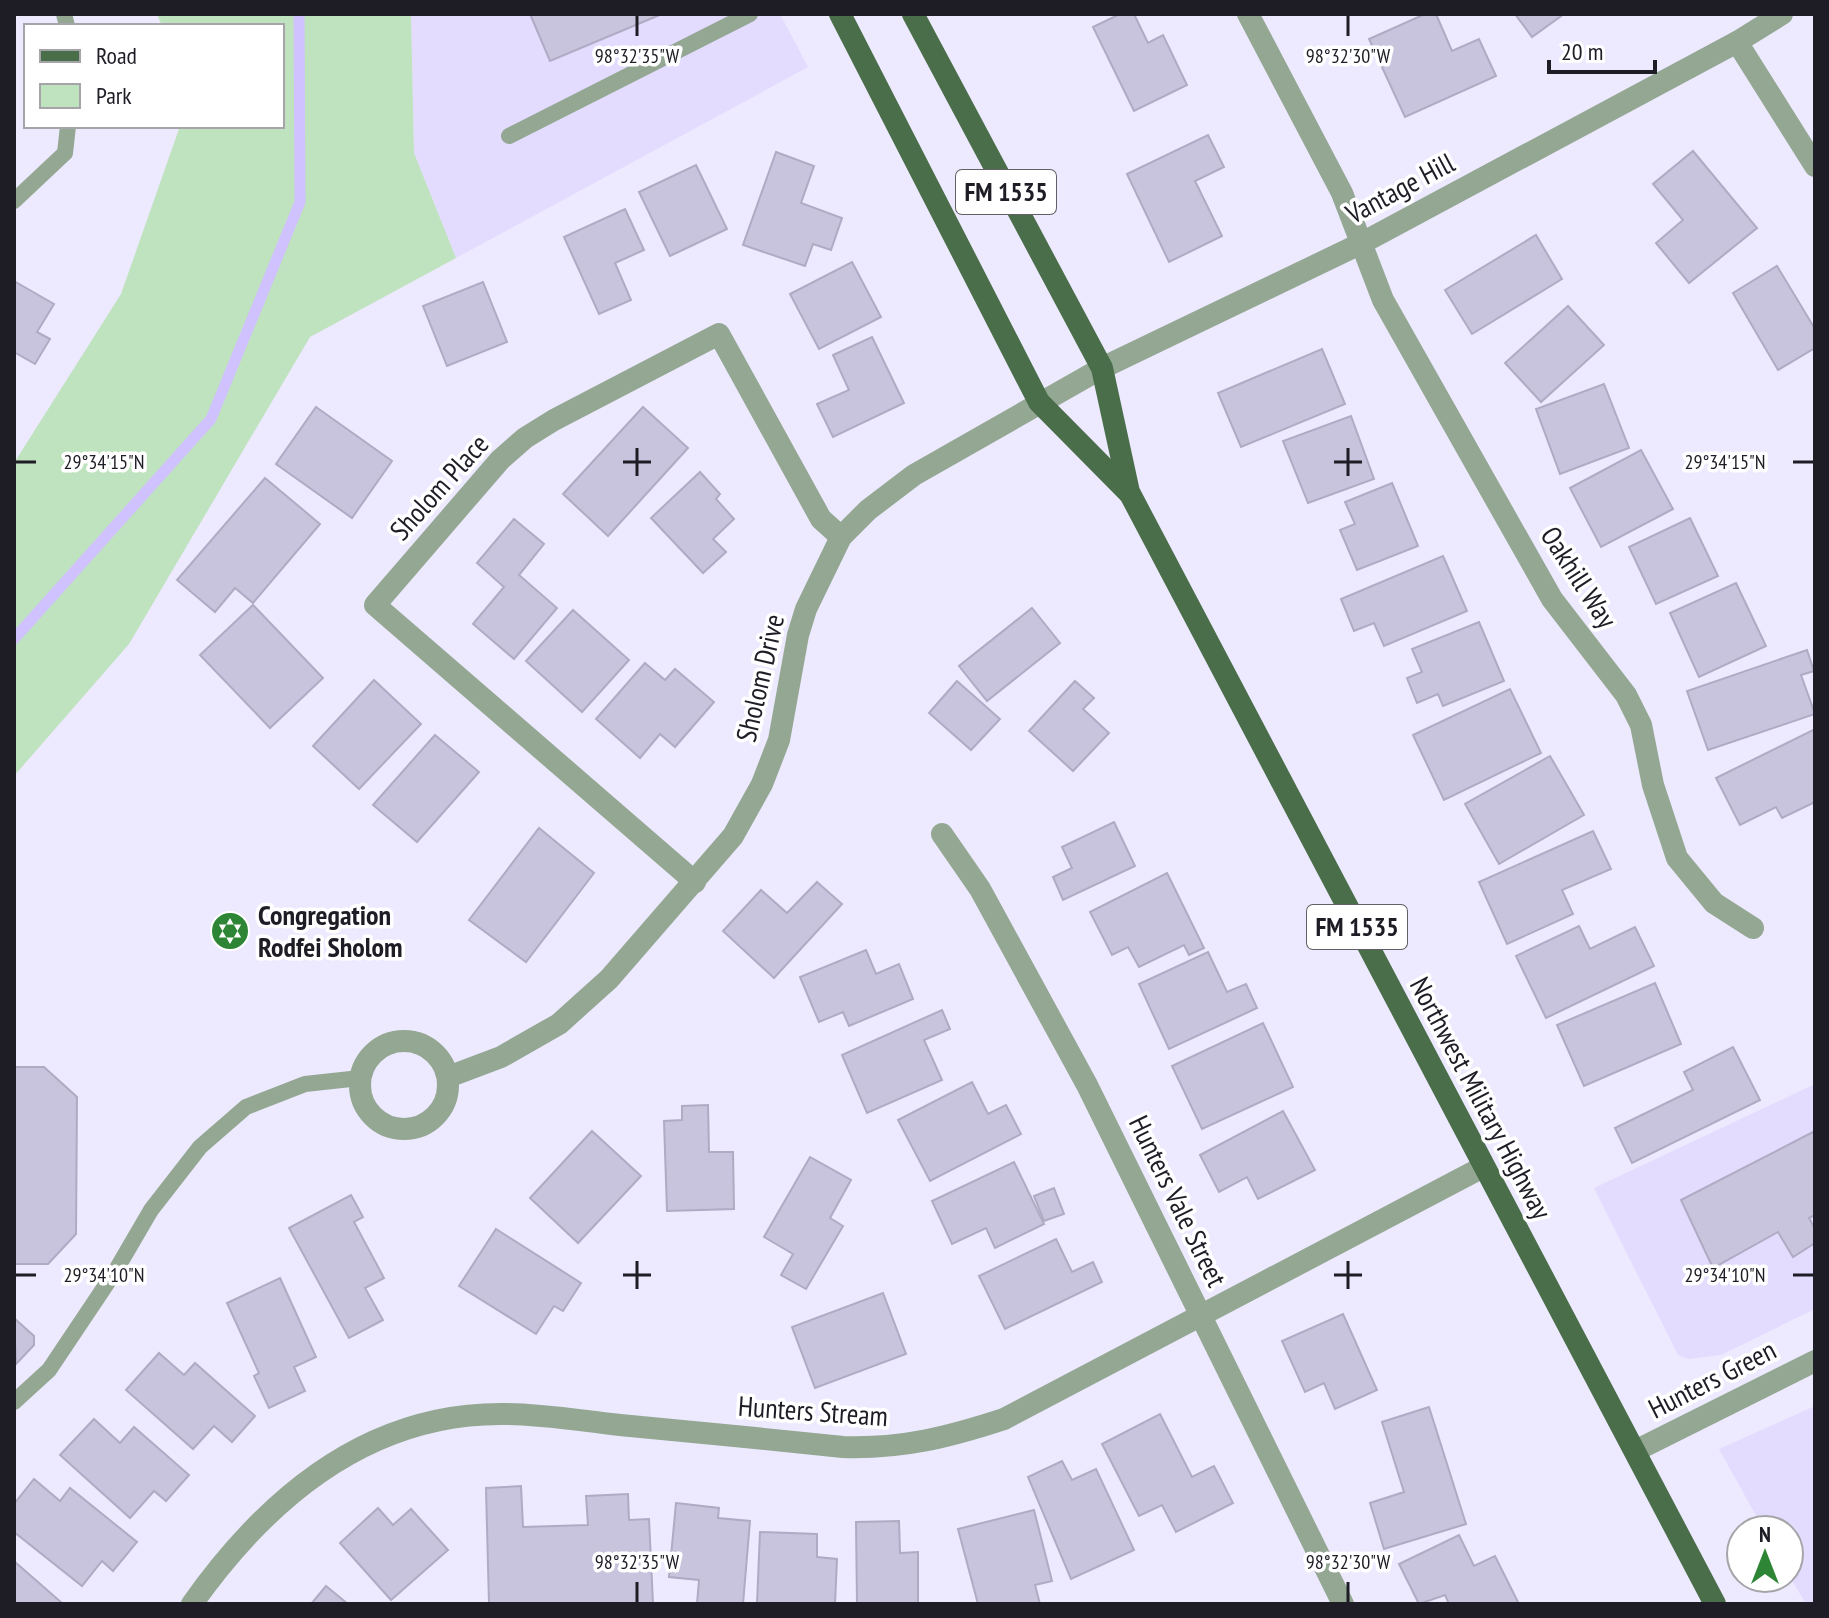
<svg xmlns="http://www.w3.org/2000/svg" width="1829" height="1618" viewBox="0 0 1829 1618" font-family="'PT Sans Narrow',sans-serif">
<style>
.built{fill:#e3dcfe}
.green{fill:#bfe2bf}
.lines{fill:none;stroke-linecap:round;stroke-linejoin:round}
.stream{stroke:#d0c2fe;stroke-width:11}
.building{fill:#c9c4dd;stroke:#b0abc4;stroke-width:2}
.service{stroke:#93a793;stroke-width:16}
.minor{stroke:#93a793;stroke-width:22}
.primary{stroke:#496e49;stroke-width:22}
.ticks{fill:none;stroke:#1e1c25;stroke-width:3}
.labels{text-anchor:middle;stroke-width:7;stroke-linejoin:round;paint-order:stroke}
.shield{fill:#fff;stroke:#626066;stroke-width:2}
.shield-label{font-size:26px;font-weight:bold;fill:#1e1c25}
.street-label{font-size:28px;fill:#1e1c25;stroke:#fff}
.poi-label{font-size:28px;font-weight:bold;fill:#1e1c25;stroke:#fff;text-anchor:start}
.ticks-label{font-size:20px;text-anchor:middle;fill:#1e1c25;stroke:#fff;stroke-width:7;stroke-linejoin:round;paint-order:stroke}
</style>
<rect width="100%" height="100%" fill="#ede9fe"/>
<g class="built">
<path d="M411,14h369l28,53 -352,191 -42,-105z"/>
<path d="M1815,1084v225l-94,46 -33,4 -10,-4 -84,-167z"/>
<path d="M1815,1406v198h-9l-17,-29v-45h-25l-45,-81z"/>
</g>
<path class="green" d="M157,14h254l3,139 42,105 -146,79 -181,307 -115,132v-313l107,-169 59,-168h102v-100h-120z"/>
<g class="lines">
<path class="stream" d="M14,639l197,-220 89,-217 -1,-188"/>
</g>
<g class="building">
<path d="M530,14h132l-112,47z"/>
<path d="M1120,14h14l14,29 15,-8 24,50 -53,26 -41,-84z"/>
<path d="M1425,14h11l16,37 27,-12 17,37 -91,41 -36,-78z"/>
<path d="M1515,14h49l-32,23z"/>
<path d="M1208,135l16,32 -29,14 27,55 -53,26 -42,-88z"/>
<path d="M1693,151l64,77 -68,55 -33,-40 27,-23 -30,-36z"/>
<path d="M776,152l38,14 -13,37 41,15 -11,32 -18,-6 -8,22 -62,-21z"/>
<path d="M696,165l31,64 -57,27 -31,-64z"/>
<path d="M625,209l19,41 -29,13 16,37 -32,14 -35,-77z"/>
<path d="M1536,235l26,44 -90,55 -27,-44z"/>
<path d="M852,262l29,55 -62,32 -29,-55z"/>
<path d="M1777,266l38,63v19l-37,22 -45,-77z"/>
<path d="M14,281l40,23 -17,28 13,7 -15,25 -21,-12z"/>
<path d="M483,282l24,60 -60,24 -24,-60z"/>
<path d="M1568,306l36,39 -63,57 -36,-39z"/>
<path d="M872,337l32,66 -71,34 -16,-33 32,-14 -16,-35z"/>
<path d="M1322,349l23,55 -104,43 -23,-54z"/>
<path d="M1604,384l25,64 -69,26 -24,-65z"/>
<path d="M316,407l76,54 -40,57 -76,-54z"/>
<path d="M643,407l45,41 -80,88 -45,-42z"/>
<path d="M1351,416l23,63 -66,24 -25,-62z"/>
<path d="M1641,450l32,59 -72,38 -31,-59z"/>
<path d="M700,472l20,22 -4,5 18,20 -21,20 13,13 -23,21 -52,-55z"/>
<path d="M265,478l55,46 -67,79 -18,-15 -20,24 -38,-32z"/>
<path d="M1392,483l26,63 -61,24 -17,-40 15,-6 -10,-22z"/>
<path d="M1690,518l28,58 -62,28 -27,-57z"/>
<path d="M514,519l30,25 -25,31 38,33 -43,51 -41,-35 31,-37 -27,-24z"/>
<path d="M1443,556l24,55 -83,35 -10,-23 -20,8 -13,-32z"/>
<path d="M1736,583l30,63 -67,31 -29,-64z"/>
<path d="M253,605l70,73 -53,50 -70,-73z"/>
<path d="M1032,608l28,35 -73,58 -28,-35z"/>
<path d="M573,610l56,50 -47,52 -56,-51z"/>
<path d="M1479,622l25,59 -61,25 -5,-12 -21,9 -10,-25 15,-6 -10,-23z"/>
<path d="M1807,650l7,21 -13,4 14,39 -107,36 -21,-59z"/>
<path d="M645,663l20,17 10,-11 39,33 -39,45 -15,-13 -20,24 -44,-39z"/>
<path d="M374,680l47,44 -62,65 -46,-43z"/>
<path d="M957,681l43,38 -29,31 -42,-37z"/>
<path d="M1075,681l19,17 -11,11 26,24 -36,38 -44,-40z"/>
<path d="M1510,689l31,64 -97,47 -31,-65z"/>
<path d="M1815,729v73l-33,16 -6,-11 -36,18 -24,-47z"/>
<path d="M435,735l44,37 -62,70 -44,-37z"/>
<path d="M1550,756l34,59 -85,49 -34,-60z"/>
<path d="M1114,822l21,44 -72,34 -10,-23 19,-9 -10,-21z"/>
<path d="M539,828l55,45 -68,89 -57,-42z"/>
<path d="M1593,831l18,38 -49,21 11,24 -66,30 -28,-62z"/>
<path d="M1167,873l37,75 -15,7 -5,-10 -45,22 -11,-20 -16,8 -22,-43z"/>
<path d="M817,882l25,22 -68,74 -51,-47 38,-41 26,23z"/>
<path d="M1579,926l11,23 45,-22 19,39 -108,52 -30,-62z"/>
<path d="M866,950l10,24 23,-10 14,35 -64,27 -6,-14 -24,10 -19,-45z"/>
<path d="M1208,952l19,40 19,-8 11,24 -88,41 -30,-65z"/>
<path d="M1655,983l26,61 -97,42 -27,-61z"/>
<path d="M942,1010l8,19 -26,11 18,40 -75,33 -25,-58z"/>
<path d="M1263,1023l30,64 -91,42 -30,-63z"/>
<path d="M1733,1047l27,53 -128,63 -17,-35 78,-38 -9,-18z"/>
<path d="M14,1067h30l33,30 -1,137 -28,30h-34z"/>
<path d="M972,1082l16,32 18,-9 15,29 -91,47 -32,-61z"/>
<path d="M708,1105l1,47h24l1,57 -67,2 -3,-90 18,-1v-14z"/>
<path d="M1283,1111l32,59 -57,29 -11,-22 -28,15 -19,-37z"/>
<path d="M592,1131l49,45 -63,67 -48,-45z"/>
<path d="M1815,1131v84l-6,3 6,11v14l-22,14 -15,-25 -65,36 -32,-68z"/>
<path d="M810,1157l41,23 -21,38 13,8 -37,63 -25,-14 12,-21 -29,-17z"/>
<path d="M1014,1162l30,62 -49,24 -9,-20 -34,16 -20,-43z"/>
<path d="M1054,1188l10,26 -20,7 -10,-25z"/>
<path d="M351,1195l12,22 -9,5 30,56 -19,10 18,32 -34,18 -60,-110z"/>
<path d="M496,1229l85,54 -18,28 -9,-5 -18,28 -77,-48z"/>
<path d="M1056,1239l16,33 21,-10 9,20 -97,47 -26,-53z"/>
<path d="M280,1278l36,79 -22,10 11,24 -36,17 -15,-32 5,-3 -32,-70z"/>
<path d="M883,1293l23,61 -91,34 -23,-61z"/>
<path d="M1343,1314l34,76 -42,19 -11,-26 -19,9 -23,-51z"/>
<path d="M14,1318l20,18v9l-18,19z"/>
<path d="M159,1353l25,22 11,-12 60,53 -23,26 -18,-16 -21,23 -67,-59z"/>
<path d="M1429,1407l37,117 -82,25 -14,-46 34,-11 -22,-70z"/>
<path d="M1160,1414l32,63 22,-11 19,37 -57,29 -14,-27 -23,11 -37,-72z"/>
<path d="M94,1419l26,24 14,-16 55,48 -23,26 -12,-10 -24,27 -70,-63z"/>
<path d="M1062,1461l10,19 24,-11 38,81 -63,29 -43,-102z"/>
<path d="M34,1479l26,22 10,-13 67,54 -24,29 -11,-10 -20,25 -68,-54v-28z"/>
<path d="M521,1486l2,41 65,-2 -2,-29 42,-2 1,26 20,-1 4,85h-164l-3,-116z"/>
<path d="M676,1503l43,5 -1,10 32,3 -7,83h-46l2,-24 -30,-3z"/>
<path d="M378,1508l15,17 18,-16 37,41 -57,50 -51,-57z"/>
<path d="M1034,1510l18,71 -17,4 5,19h-62l-20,-75z"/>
<path d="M899,1521l1,32 18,-1v52h-61l-1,-82z"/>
<path d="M760,1532l57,2v23l20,2 -2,45h-78z"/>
<path d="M1459,1535l15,31 21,-10 24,48h-70l-4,-9 -26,9 -20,-40z"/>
<path d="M14,1562h1l47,41 -48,1z"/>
<path d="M326,1586l22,18h-37z"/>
</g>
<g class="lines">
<g class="service">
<path d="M64,14l3,12"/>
<path d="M509,136l241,-122"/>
<path d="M14,201l51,-48 3,-27"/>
<path d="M14,1402l35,-32 67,-100 35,-60 49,-63 46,-40 59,-23 55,-6"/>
</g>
<g class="minor">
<path d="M1248,14l94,179 41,107 169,299 74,96 15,30 12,60 24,73 37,45 39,25"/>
<path d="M1737,42l78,124"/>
<path d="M942,834l38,55 107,196 256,519"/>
<path d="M695,882l-320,-277 125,-145 25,-22 29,-18 165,-86 102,185 20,18"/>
<circle cx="404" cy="1085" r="44"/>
<path d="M448,1077l53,-20 58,-33 50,-45 124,-143 29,-52 17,-44 19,-105 8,-26 35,-72 27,-27 46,-35 188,-107 260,-125 375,-201 45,-28"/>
<path d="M1635,1451l180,-90"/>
<path d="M192,1604c75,-106 176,-192 313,-190 38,0 77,7 115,11 74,7 149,14 223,22 59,2 106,-10 161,-28l479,-252"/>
</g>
<g class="primary">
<path d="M840,14l199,388 89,90"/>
<path d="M913,14l189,354 27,124 586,1112"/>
</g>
</g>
<path class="ticks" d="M637,16v20M1348,16v20M637,448v28M1348,448v28M16,462h20M623,462h28M1334,462h28M1793,462h20M637,1261v28M1348,1261v28M16,1275h20M623,1275h28M1334,1275h28M1793,1275h20M637,1582v20M1348,1582v20"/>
<defs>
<symbol id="synagogue-disc" viewBox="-11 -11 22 22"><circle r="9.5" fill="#2d8535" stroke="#fff"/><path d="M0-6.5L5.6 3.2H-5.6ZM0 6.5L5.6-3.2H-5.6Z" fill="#fff"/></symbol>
</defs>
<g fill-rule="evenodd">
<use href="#synagogue-disc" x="208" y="909" width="44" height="44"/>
</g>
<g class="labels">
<g class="shield">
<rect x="956" y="170" width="100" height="44" rx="6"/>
<rect x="1307" y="905" width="100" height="44" rx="6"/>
</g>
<g class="shield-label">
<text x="1006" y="201">FM 1535</text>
<text x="1357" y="936">FM 1535</text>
</g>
<g class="street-label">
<text transform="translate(1400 188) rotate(-28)" y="10">Vantage Hill</text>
<text transform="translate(439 487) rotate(-48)" y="10">Sholom Place</text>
<text transform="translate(1579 577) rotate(57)" y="10">Oakhill Way</text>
<text transform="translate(760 678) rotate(-77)" y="10">Sholom Drive</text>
<text transform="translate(1481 1098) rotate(62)" y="10">Northwest Military Highway</text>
<text transform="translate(1178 1201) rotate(64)" y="10">Hunters Vale Street</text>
<text transform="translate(1712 1379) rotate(-27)" y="10">Hunters Green</text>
<text transform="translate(813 1411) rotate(4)" y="10">Hunters Stream</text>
</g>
<g class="poi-label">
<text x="258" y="925">Congregation<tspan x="258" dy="32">Rodfei Sholom</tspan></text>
</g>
</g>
<g class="ticks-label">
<text x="637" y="63">98°32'35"W</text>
<text x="1348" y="63">98°32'30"W</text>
<text x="104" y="469">29°34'15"N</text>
<text x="1725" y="469">29°34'15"N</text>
<text x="104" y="1282">29°34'10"N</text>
<text x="1725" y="1282">29°34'10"N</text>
<text x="637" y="1569">98°32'35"W</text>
<text x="1348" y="1569">98°32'30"W</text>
</g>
<rect width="1829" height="1618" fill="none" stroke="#1e1c25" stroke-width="32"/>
<rect x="24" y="24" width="260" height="104" fill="#ffffff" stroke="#a5a4a8" stroke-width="2"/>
<rect x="40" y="50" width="40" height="12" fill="#496e49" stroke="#a5a4a8" stroke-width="2"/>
<text x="96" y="64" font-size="24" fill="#1e1c25">Road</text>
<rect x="40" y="84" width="40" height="24" fill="#bfe2bf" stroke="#a5a4a8" stroke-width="2"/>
<text x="96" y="104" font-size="24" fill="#1e1c25">Park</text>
<g transform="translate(1765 1554)"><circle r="38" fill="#ffffff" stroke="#a5a4a8" stroke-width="2"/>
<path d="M0-6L14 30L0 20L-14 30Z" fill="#2d8535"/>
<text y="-12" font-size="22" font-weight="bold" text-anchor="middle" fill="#1e1c25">N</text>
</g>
<path d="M1549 60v12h106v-12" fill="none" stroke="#1e1c25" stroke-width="4"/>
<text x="1561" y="60" font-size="24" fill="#1e1c25" stroke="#ffffff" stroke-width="6" paint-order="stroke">20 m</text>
</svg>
